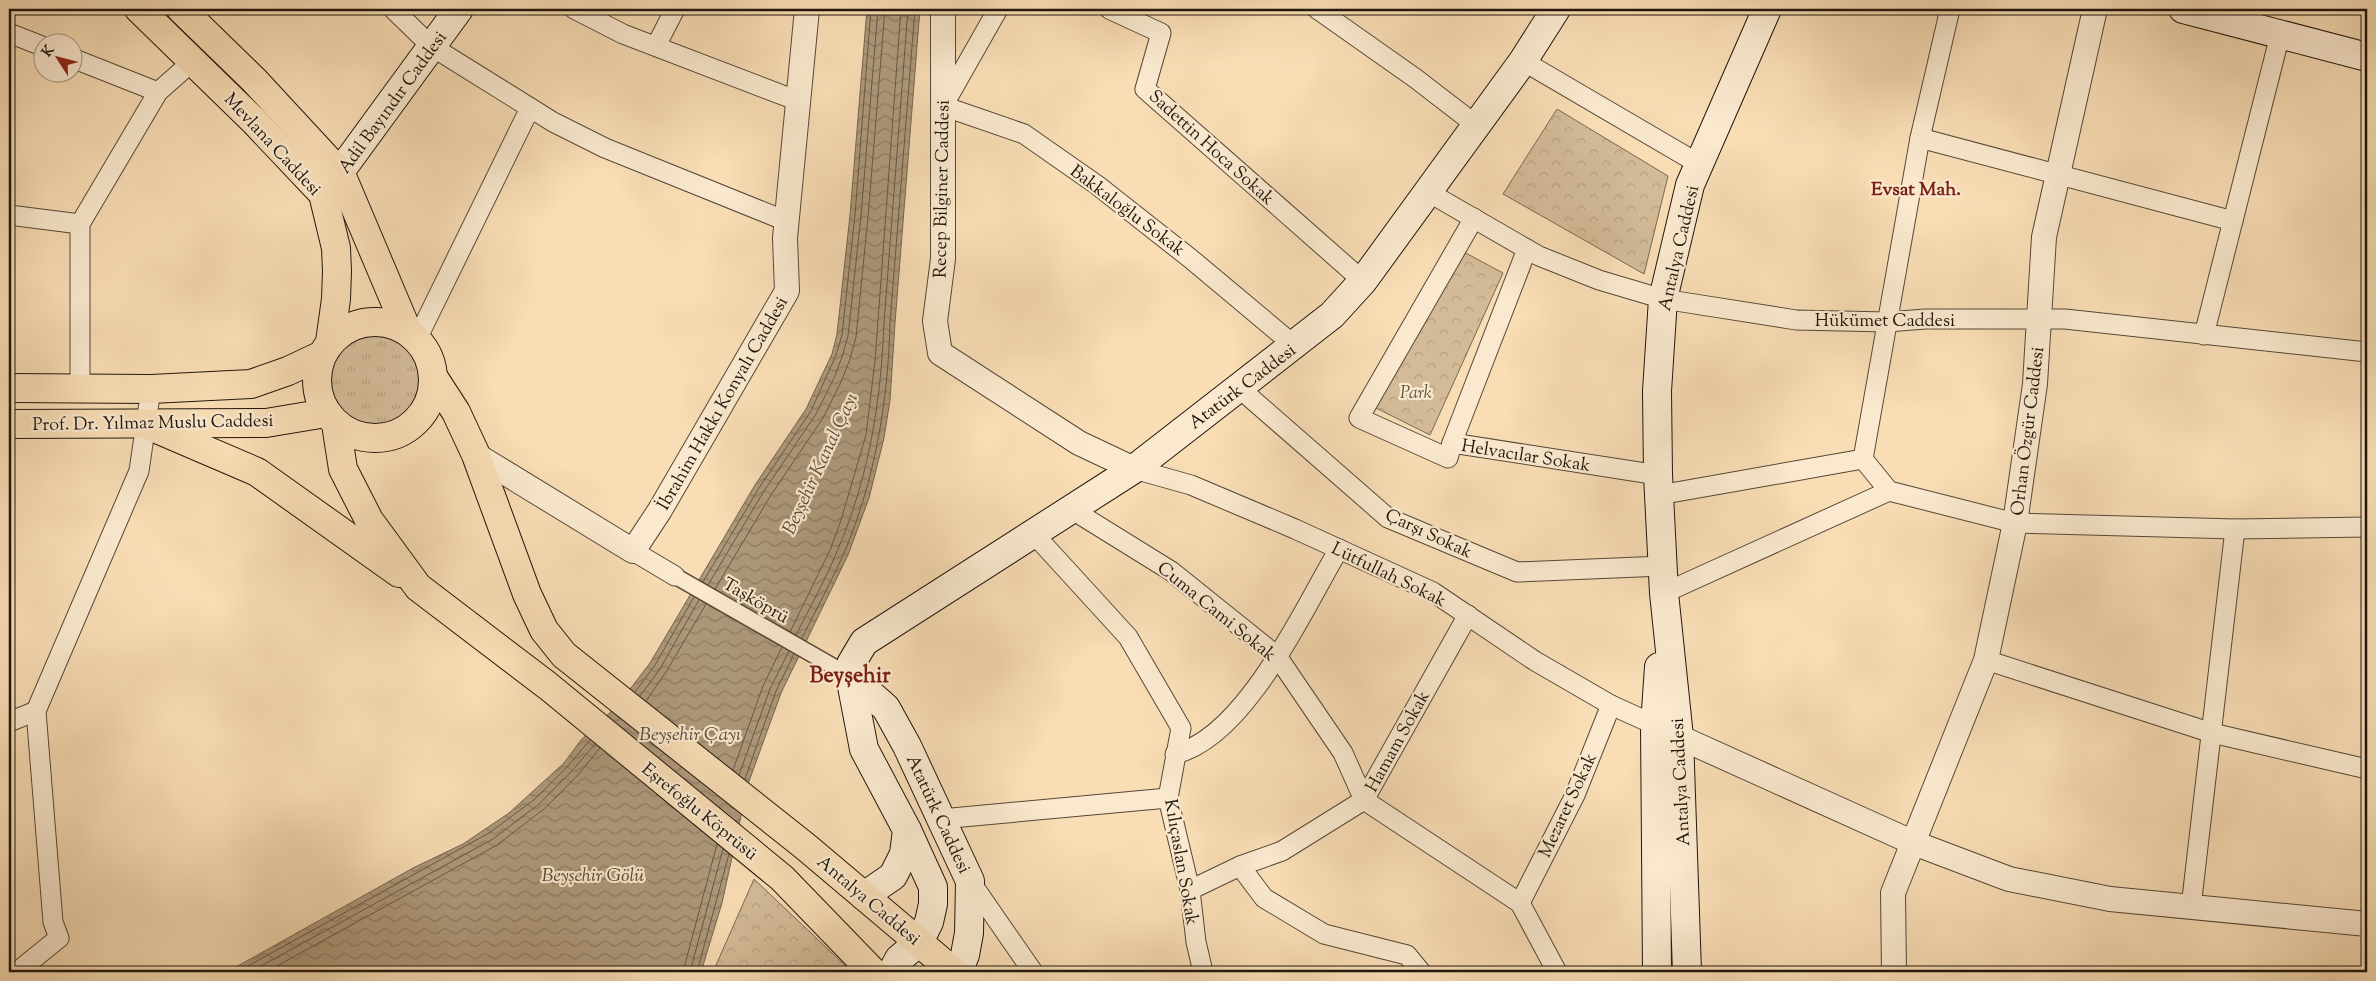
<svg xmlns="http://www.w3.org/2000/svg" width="2376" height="981" viewBox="0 0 2376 981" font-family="'Sorts Mill Goudy',serif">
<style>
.grass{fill:url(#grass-tufts);stroke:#796852}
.forest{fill:url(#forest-crowns);stroke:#796852}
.water{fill:url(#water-waves);stroke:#75654f}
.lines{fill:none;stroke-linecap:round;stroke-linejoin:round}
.shore{stroke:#665844;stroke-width:1}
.pedestrian-casing{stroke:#554836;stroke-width:18}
.minor-casing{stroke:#554836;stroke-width:21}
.tertiary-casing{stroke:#554836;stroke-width:26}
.secondary-casing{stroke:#1f160c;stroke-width:30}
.primary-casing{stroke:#1f160c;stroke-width:30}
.pedestrian{stroke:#fae9cf;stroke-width:15}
.minor{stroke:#fae9cf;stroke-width:19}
.tertiary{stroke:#fae9cf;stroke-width:24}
.secondary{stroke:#fae9cf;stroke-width:28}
.primary{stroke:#f8ddb5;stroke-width:28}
.labels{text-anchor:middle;stroke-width:4.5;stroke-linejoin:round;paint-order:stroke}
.street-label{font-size:18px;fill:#1f160c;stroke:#fae9cf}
.park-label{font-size:18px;font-style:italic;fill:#5e503d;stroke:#fae9cf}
.neighbourhood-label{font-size:19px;font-weight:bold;fill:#7a1f14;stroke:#fae9cf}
.water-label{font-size:19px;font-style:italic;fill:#584a39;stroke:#fae9cf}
.district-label{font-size:22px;font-weight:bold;fill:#7a1f14;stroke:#fae9cf}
</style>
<defs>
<pattern id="grass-tufts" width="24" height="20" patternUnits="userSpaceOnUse" patternTransform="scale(1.25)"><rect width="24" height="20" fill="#d3bb98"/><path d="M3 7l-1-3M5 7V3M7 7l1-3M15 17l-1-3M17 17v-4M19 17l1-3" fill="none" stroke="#b5a082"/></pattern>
<pattern id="forest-crowns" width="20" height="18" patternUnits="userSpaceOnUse" patternTransform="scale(1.25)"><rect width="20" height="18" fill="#d3bb98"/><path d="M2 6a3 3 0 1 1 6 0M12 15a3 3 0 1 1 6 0" fill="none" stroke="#b5a082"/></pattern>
<pattern id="water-waves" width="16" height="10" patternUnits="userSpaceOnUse" patternTransform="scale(1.25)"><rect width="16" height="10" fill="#ae997c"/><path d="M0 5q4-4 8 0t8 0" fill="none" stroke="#8d7c64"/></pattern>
</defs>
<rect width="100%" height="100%" fill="#f8ddb5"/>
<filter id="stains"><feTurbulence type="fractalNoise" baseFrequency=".004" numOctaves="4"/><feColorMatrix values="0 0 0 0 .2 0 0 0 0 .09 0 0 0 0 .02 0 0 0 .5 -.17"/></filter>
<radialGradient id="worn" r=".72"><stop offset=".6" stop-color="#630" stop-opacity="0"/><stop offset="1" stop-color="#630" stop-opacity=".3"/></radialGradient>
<circle class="grass" cx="375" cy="380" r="44"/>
<g class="forest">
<path d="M1557,109l111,67 -24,98 -141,-80z"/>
<path d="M1462,251l41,22 -73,162 -56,-28z"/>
<path d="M754,879l98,93h-139z"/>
</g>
<path class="water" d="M867,9h53l-25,314 -5,77 -6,38 -15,60 -21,57 -67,138 -33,91 -26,119 -21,69h-474l186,-104 50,-24 46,-31 55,-50 17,-23 36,-34 33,-43 105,-178 51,-76 26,-55 5,-20 13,-119z"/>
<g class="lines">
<g class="shore">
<path d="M703,582l56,-94 52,-77 25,-56 6,-20 13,-120 16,-206"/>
<path d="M708,585l56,-94 52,-77 18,-36 8,-21 6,-21 13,-120 17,-207"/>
<path d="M715,589l56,-94 52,-77 18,-36 9,-23 6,-22 12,-120 17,-208"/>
<path d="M790,632l41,-84 10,-28 25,-85 9,-74 26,-352"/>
<path d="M796,635c14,-28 30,-56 42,-86 31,-72 43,-148 46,-226l24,-314"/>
<path d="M802,638c14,-28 29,-56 42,-85 31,-73 44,-151 46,-230l25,-314"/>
<path d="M635,692l20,-27 39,-68"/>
<path d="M640,696l20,-27 39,-69"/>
<path d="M646,701l20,-29 40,-68"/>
<path d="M733,770l30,-84 19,-39"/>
<path d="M739,775l31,-86 19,-38"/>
<path d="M745,779l31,-88 18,-37"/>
<path d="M237,972l252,-139 46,-34 32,-32 23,-27"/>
<path d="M250,972l243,-133 46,-35 33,-33 23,-27"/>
<path d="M266,972l231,-127 47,-36 33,-33 23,-28"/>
<path d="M683,972l34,-128"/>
<path d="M690,972l33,-123"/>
<path d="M697,972l32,-118"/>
</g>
<defs>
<path id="pedestrian" d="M675,576l175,100"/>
<g id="minor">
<path d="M393,9l38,37 122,76 52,26 181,73"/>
<path d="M574,9l49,25 175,67"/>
<path d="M998,9l-55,97 81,28 73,51 94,74 104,87"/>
<path d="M1109,9l52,24 -16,56 218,192"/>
<path d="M1317,9l98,69 61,47"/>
<path d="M1950,9l-30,129 -57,321 26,32 126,32 220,6 132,-2"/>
<path d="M9,33l33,13"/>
<path d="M656,46l19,-37"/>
<path d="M72,58l86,34"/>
<path d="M1523,61l176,103"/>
<path d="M1920,138l313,83"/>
<path d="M1428,192l111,64 60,24 64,19 133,21 91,2 38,-3h140l302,33"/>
<path d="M9,215l71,9"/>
<path d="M1527,249l-75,194 206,32"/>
<path d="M2204,335l76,-300"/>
<path d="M417,339l113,-231"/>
<path d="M1238,387l150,131 129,54 146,-6"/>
<path d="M80,389v-165l78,-132 35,-31"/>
<path d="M1452,443l-4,15 -89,-40 115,-200"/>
<path d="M1134,469l57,16 104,44 138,63 102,69 76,44 44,20"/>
<path d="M1659,495l204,-36"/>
<path d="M1071,509l100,62 106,85 66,97 21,47 156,103 37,69"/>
<path d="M1033,533l95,104 53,91 -13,70 22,92 6,52 7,30"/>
<path d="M633,551l42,25"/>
<path d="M1664,593l225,-102"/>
<path d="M1986,660l226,73 155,36"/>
<path d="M9,722l27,-11"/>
<path d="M1175,754c70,-16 129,-146 164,-205"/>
<path d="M941,819l227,-21"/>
<path d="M1240,866l24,32 60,36 83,21 14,17"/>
<path d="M970,881l63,91"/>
<path d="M1190,890l50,-24 42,-15 82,-51 104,-185"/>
<path d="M1520,903l55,-108 36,-90"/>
<path d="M2191,907l44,-378"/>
<path d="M17,972l42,-34 -6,-16 -17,-211 103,-240 12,-82"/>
</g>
<g id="tertiary">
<path d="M943,9v250l-8,62 5,32 139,90 55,26"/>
<path d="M476,455l157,96 27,-41 127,-219 -2,-53 22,-229"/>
<path d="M1679,737l235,106 95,36 101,20 257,25"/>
<path d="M1894,972l-1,-79 93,-233 29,-137 20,-139 9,-147 51,-228"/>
</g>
<g id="secondary">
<path d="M2183,9l184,48"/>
<path d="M326,191l133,-182"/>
<path d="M850,676l36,32 21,38 63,135 -1,52 -4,22 -7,17"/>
<path d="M864,896l29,-20 11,-22 3,-24 -43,-81 -14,-73 1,-12 13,-22 270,-173 198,-154 31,-34 160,-220 33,-52"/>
<path d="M892,972l7,-13 20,-17 10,-20 4,-18v-17l-26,-57"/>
<path d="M1657,972l-2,-247 4,-58"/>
<path d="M1687,972l-8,-235 -15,-144 -6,-118 -1,-84 6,-92 27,-114 77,-176"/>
</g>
<g id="primary">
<path d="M139,9l115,112 69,73 13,54 1,23 -1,28 -6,43"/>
<path d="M181,9l73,71 87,94 66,156"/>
<circle cx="375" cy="380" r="58"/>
<path d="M434,378l22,34 20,43 51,139 17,36 20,25 242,192 148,125"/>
<path d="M9,388l142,1 100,-5 37,-13 34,-16"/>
<path d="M9,424l257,-1 60,-10"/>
<path d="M145,424l112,48 142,101"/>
<path d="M336,424l7,45 26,51 49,67 130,99 234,192 91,94"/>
</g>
</defs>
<use href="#pedestrian" class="pedestrian-casing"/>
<use href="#minor" class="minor-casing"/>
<use href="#tertiary" class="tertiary-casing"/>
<use href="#secondary" class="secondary-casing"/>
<use href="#primary" class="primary-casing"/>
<use href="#pedestrian" class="pedestrian"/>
<use href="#minor" class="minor"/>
<use href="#tertiary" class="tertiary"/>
<use href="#secondary" class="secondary"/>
<use href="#primary" class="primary"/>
</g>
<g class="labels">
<g class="street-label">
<text transform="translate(392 102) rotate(-54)" y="6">Adil Bayındır Caddesi</text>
<text transform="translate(273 144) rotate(47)" y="6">Mevlana Caddesi</text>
<text transform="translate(1212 147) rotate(42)" y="6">Sadettin Hoca Sokak</text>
<text transform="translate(941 189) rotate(-89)" y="6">Recep Bilginer Caddesi</text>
<text transform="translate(1128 210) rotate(37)" y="6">Bakkaloğlu Sokak</text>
<text transform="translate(1678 248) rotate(-77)" y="6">Antalya Caddesi</text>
<text x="1885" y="326">Hükümet Caddesi</text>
<text transform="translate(1242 386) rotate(-37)" y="6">Atatürk Caddesi</text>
<text transform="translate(722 403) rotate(-60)" y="6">İbrahim Hakkı Konyalı Caddesi</text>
<text transform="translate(153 422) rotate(-1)" y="6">Prof. Dr. Yılmaz Muslu Caddesi</text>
<text transform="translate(2027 431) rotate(-83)" y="6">Orhan Özgür Caddesi</text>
<text transform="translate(1526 455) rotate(9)" y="6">Helvacılar Sokak</text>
<text transform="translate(1429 533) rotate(25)" y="6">Çarşı Sokak</text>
<text transform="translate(1389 574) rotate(26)" y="6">Lütfullah Sokak</text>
<text transform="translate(756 600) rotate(30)" y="6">Taşköprü</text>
<text transform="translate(1217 611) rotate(39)" y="6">Cuma Cami Sokak</text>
<text transform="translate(1397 741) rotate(-61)" y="6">Hamam Sokak</text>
<text transform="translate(1680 782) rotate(-93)" y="6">Antalya Caddesi</text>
<text transform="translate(1567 805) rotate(-65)" y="6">Mezaret Sokak</text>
<text transform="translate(700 811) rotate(39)" y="6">Eşrefoğlu Köprüsü</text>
<text transform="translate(939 814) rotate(65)" y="6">Atatürk Caddesi</text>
<text transform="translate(1182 862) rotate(80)" y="6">Kılıçaslan Sokak</text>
<text transform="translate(869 900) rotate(40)" y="6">Antalya Caddesi</text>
</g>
<g class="park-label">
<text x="1416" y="398">Park</text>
</g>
<g class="neighbourhood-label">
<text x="1916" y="195">Evsat Mah.</text>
</g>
<g class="water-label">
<text transform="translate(819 463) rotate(-65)" y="7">Beyşehir Kanal Çayı</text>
<text x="690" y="740">Beyşehir Çayı</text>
<text x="593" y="881">Beyşehir Gölü</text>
</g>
<g class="district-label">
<text x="850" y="682">Beyşehir</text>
</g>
</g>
<rect width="2376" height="981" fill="none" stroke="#f8ddb5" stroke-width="30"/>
<rect x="10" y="10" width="2356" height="961" fill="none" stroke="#1f160c" stroke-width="2.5"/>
<rect x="15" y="15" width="2346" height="951" fill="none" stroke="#1f160c"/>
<g transform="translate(58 58) rotate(306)"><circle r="24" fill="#fae9cf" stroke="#a29581"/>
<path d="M0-4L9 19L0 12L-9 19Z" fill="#8f2418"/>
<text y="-8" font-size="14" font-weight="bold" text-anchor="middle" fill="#1f160c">K</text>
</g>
<rect width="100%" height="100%" filter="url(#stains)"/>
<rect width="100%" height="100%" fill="url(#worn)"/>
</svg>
